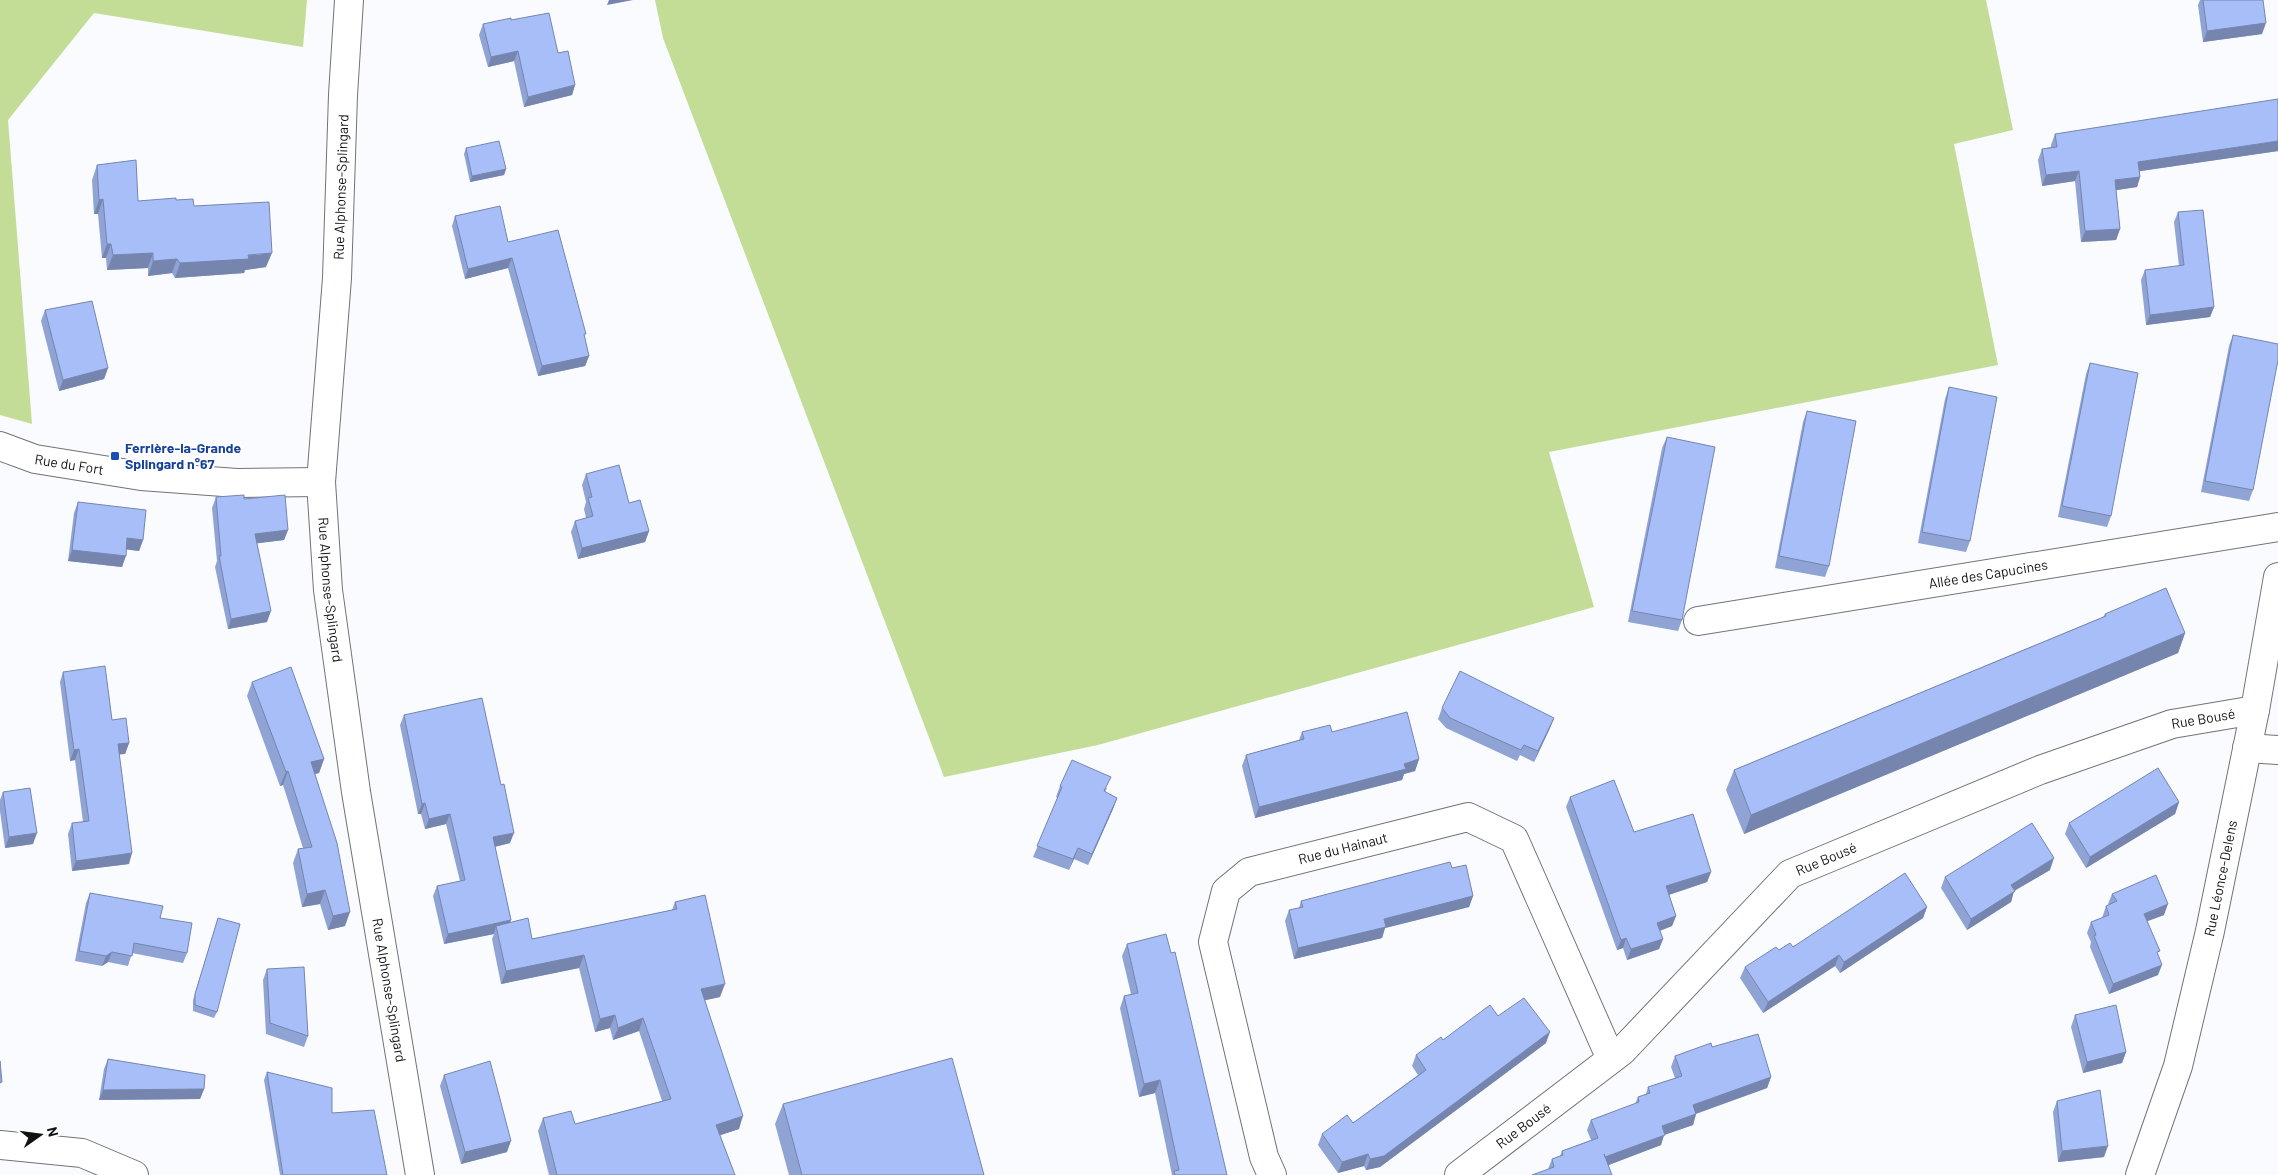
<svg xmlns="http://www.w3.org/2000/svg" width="2278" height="1175" viewBox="0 0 2278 1175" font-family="Barlow,sans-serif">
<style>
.green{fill:#c3dd97}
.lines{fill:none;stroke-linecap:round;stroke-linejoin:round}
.street-casing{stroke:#707378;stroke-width:30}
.secondary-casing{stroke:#707378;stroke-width:30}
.street{stroke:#fff;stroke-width:28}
.secondary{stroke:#fff;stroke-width:28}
.wall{fill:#90a3d5}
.shaded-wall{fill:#7585ae}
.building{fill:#a7bef8;stroke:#7585ae}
.transit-dot{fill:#1a4fb4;stroke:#fff;stroke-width:2}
.labels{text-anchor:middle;stroke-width:4;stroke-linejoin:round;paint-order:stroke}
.street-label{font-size:14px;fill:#111214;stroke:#fff}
.transit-label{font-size:14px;font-weight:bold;fill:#164399;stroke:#fff;text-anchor:start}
</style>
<rect width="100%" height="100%" fill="#f9fbfe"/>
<g class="green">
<path d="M0,0h307l-4,47 -209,-34 -86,107 24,304 -32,-9z"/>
<path d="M655,0h1331l27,130 -59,14 44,221 -449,87 45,155 -496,138 -154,32 -281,-739z"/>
</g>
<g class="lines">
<defs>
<g id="street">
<path id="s1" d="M1698,621l580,-94"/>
<path d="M2247,748l31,2"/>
<path d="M0,1145l82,8 52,22"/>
<path id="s2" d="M1272,1175l-8,-18 -51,-215 13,-51 23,-19 219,-55 46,22 97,220"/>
<path id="s3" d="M1459,1175l163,-124 168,-177 250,-104 132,-46 83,-14"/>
<path id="s4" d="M2140,1175l38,-109 32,-135 45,-221 23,-133"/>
</g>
<g id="secondary">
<path id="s5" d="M349,0l-6,95 -6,183 -16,204 7,108 28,202 64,383"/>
<path id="s6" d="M0,446l35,13 106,17 96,7 84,-1"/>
</g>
</defs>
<use href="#street" class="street-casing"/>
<use href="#secondary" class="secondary-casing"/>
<use href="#street" class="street"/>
<use href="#secondary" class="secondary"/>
</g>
<g class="wall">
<path d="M2200,0h63l-1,34 -59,8 -5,-37z"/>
<path d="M511,20l64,65 -3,10 -48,12 -10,-46 -26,6 -9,-32 4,-11z"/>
<path d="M2055,134l223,17 -138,20v6l-3,10 -21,3 4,39 -4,11 -35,2 -6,-61 -33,5 -4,-26 4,-11 9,-2v-2z"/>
<path d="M466,148l40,21 -2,6 -34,7 -6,-28z"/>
<path d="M97,165l41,36 38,-1 18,6 72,61 -21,3 -1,3 -69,5 -3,-5 -24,3v-8l-41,2 -1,-12h-4l-4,-44h-4l-2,-34z"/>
<path d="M2178,212l36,95 -4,10 -64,8 -5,-45 4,-10 34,-4 -5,-44z"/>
<path d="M455,216l53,26 76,96 5,18 -4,10 -47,10 -30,-108 -43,11 -13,-53z"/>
<path d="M45,310l63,58 -4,11 -45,12 -18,-70z"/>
<path d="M2233,335l20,155 -4,11 -48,-9 28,-146z"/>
<path d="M2090,363l21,153 -4,11 -49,-10 28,-143z"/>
<path d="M1949,387l21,154 -4,11 -48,-9 27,-144z"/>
<path d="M1807,411l22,155 -4,11 -50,-9 28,-146z"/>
<path d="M1667,437l15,183 -4,11 -50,-9 34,-174z"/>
<path d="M586,474l63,57 -4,11 -67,17 -7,-27 4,-11 11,-3 -2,-9 2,-7 -4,-17z"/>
<path d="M216,497l28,2 44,31 -4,10 -27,3 10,79 -39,7 -13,-62 2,-6 -5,-53z"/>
<path d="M78,502l65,38 -4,11 -13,-2 -4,18 -54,-6 6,-48z"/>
<path d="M2105,614l80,19 -7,20 -434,181 -18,-44 8,-20 369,-153z"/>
<path d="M63,672l49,48 17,23 -4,11h-6l10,110 -57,7 -4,-37 4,-11 11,-1 -8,-62 -5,1 -10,-79z"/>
<path d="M252,682l72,77 -5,14 -4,1 30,152 -17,4 -8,-26 -18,3 -9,-44 5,-14 5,-1 -20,-63 -3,1 -33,-90z"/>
<path d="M1442,708l112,10 -4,10 -16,34 -14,-7 -3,6 -71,-33 -8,-9z"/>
<path d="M404,715l106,128 -15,4 16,73 -1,2 22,17 140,-29 3,-8 45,95 -15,3 34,129 -19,6 15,40h-186l-11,-44 5,-13 32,6 87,-23 -23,-70 -26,9 -3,-12 -15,4 -16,-64 -78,16 -9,-45 2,-5 -50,10 -11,-48 4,-10 23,-5 -14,-57 -21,5 -4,-15h-3l-18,-89z"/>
<path d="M1302,732h30l87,27 -4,12 -11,3 -2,6 -147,38 -13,-52 4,-11 53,-15z"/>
<path d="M1060,786l47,2 -2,4 12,6 -4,11 -25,56 -14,-6 -5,11 -36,-13 25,-59 -2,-1z"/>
<path d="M3,792l30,52 -28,4 -5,-37v-11z"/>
<path d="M1570,797l64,35 77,40 -4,10 -38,13 7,21 -4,10 -12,5 3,8 -4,10 -32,11 -4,-12 -6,2 -51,-143z"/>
<path d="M2179,802l-4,12 -89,54 -21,-34 4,-11z"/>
<path d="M1452,868l21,28 -4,11 -84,21 -3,10 -88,21 -9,-38 4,-11 10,-2 2,-7z"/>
<path d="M2050,870l-36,21 -3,11 -44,28 -26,-42 4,-11z"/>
<path d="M90,893l70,25 27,35 -4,10 -51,-10 -4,13 -20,-4 -6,4 -27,-5 11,-58z"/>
<path d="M2112,894l52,21 -17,6 11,35v19l-49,19 -19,-47 1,-5 -4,-9 4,-11 11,-4 4,-12 3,-1 -1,-1z"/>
<path d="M1927,907l-4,11 -83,55 -5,-7 -72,47 -23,-35 5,-11 34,-17z"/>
<path d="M218,918l-1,94 -3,6 -21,-7v-11z"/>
<path d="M1127,944l100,231h-55l-17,-82 -16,4 -19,-89 4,-12 7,-2 -9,-38z"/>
<path d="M267,969l41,67 -4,11 -38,-13 -3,-54z"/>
<path d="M2075,1015l51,37 -4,11 -39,10 -12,-46z"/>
<path d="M1498,1016l48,27 -166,124 -14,3 -2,-4 -26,7 -20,-28 4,-11 31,-11 65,-48 -6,-9 4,-11 27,-15z"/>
<path d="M1712,1047l59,30 -4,11 -71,26 -3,11 -29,10 -3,10 -53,20 -60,4 4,-10 8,-3 2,-5 29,-11 -4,-10 4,-10 44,-16 3,-7 8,-3 2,-7 27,-9 -4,-11 4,-11z"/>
<path d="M108,1059l96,30 -4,10 -101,1 5,-31z"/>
<path d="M267,1072l65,41 55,62h-107l-16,-95z"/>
<path d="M444,1075l63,77 -46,12 -21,-78z"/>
<path d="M2057,1101l47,56 -46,5 -5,-50z"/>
<path d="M783,1104l201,71h-195l-14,-51z"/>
</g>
<g class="shaded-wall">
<path d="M609,0h24l-26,5z"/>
<path d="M2266,23l-4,11 -59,8 4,-11z"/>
<path d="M518,51l-4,10 -26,6 3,-10z"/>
<path d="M575,85l-3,10 -48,12 4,-10z"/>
<path d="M2278,141v10l-144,21 4,-10z"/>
<path d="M506,169l-2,6 -34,7 2,-6z"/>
<path d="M2079,171l-4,10 -33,5 4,-11z"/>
<path d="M2140,177l-3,10 -26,4 4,-11z"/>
<path d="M103,199l-5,15h-4l5,-14z"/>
<path d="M2120,229l-4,11 -35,2 4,-11z"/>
<path d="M107,244h4l-5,14h-4z"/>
<path d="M153,253l-5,15 -41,2 6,-15z"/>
<path d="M272,253l-6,14 -21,3 -1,3 -69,5 5,-15z"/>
<path d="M512,258l-4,10 -43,11 3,-10z"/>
<path d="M177,259l-5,14 -24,3 5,-15z"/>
<path d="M2214,307l-4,10 -64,8 4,-10z"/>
<path d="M589,356l-4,10 -47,10 4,-10z"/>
<path d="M108,368l-4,11 -45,12 4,-11z"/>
<path d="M288,530l-4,10 -33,4 4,-10z"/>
<path d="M649,531l-4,11 -67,17 4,-11z"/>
<path d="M127,538l16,2 -4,11 -16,-2z"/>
<path d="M72,550l54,6 -4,11 -54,-6z"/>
<path d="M271,611l-4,11 -39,7 3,-10z"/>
<path d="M2185,633l-7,20 -434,181 7,-19z"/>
<path d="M1554,718l-4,10 -16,34 4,-11z"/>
<path d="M129,743l-4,11 -11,1 4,-11z"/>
<path d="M79,749l-4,11 -5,1 4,-11z"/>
<path d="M324,759l-5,14 -13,3 5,-14z"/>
<path d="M1419,759l-4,12 -11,3 -2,6 -147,38 4,-11z"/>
<path d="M288,771l-5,14 -3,1 6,-14z"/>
<path d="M1117,798l-4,11 -25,56 4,-11z"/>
<path d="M2179,802l-4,12 -89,54 4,-11z"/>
<path d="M425,803l-4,11h-3l4,-10z"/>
<path d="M450,814l-4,10 -21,5 4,-10z"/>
<path d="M37,833l-4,11 -28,4 4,-11z"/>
<path d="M514,833l-4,10 -21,5 4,-11z"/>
<path d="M1078,848l-4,11 -5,11 4,-11z"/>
<path d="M132,853l-3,11 -57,7 4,-10z"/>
<path d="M2054,858l-4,12 -36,21 -3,11 -44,28 4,-11 40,-34z"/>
<path d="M1711,872l-4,10 -45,15 4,-11z"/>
<path d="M325,890l-5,14 -18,3 5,-13z"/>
<path d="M1473,896l-4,11 -84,21 -3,10 -88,21 4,-11 86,-29z"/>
<path d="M2168,904l-4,11 -24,9 4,-10z"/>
<path d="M1927,907l-4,11 -83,55 4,-11z"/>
<path d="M350,912l-5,14 -17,4 5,-14z"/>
<path d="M1676,916l-4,10 -19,7 4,-10z"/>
<path d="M511,920l-4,11 -11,-5 -2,8 -50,10 4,-10z"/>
<path d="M1626,938l-3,10 -6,2 4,-10z"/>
<path d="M1663,939l-4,10 -32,11 4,-11z"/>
<path d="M112,952l-4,10 -6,4 4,-10z"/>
<path d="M584,955l-5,13 -78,16 5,-13z"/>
<path d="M1839,955l-4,11 -72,47 5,-11z"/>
<path d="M2162,965l-4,10 -49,19 4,-10z"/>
<path d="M725,984l-5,13 -23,5 4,-13z"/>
<path d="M615,1015l-5,13 -15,4 5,-13z"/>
<path d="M643,1018l-4,13 -26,9 5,-12z"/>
<path d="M1550,1032l-4,11 -166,124 -14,3 4,-11z"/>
<path d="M2126,1052l-4,11 -39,10 4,-11z"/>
<path d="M1771,1077l-4,11 -78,28 4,-11z"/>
<path d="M1160,1080l-5,13 -16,4 5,-13z"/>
<path d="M204,1089l-4,10 -101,1 4,-10z"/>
<path d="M1696,1114l-3,11 -29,10 -3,10 -60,23 4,-11 57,-31z"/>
<path d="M743,1116l-4,13 -27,9 4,-13z"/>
<path d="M511,1141l-4,11 -46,12 4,-12z"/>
<path d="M2108,1146l-4,11 -46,5 4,-11z"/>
<path d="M1368,1154l-4,12 -26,7 4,-11z"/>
</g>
<g class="building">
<path d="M2203,0h60l3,23 -59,8z"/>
<path d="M549,13l9,40 10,-2 7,34 -47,12 -10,-46 -27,6 -8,-33 28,-6v2z"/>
<path d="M2278,99v42l-140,21 2,15 -25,3 5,49 -35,2 -6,-60 -33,4 -4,-26 15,-2 -2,-13z"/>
<path d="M499,141l7,28 -34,7 -6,-28z"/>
<path d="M136,160l2,41 38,-3v2l17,-1 1,7 75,-4 3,51 -24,2 1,4 -69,4 -3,-4 -24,2v-8l-40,2 -2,-11h-4l-4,-45 -4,1 -2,-35z"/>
<path d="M500,206l8,36 50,-12 28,104h-2l5,22 -47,10 -30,-108 -44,11 -13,-53z"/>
<path d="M2203,210l11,97 -64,8 -5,-45 39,-5 -6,-53z"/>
<path d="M92,301l16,67 -45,12 -18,-70z"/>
<path d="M2233,335l45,9v16l-25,130 -48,-9z"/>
<path d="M2090,363l48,10 -27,143 -49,-10z"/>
<path d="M1949,387l48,10 -27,144 -48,-9z"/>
<path d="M1807,411l49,10 -27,145 -50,-10z"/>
<path d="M1667,437l48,10 -33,173 -50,-9z"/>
<path d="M619,465l10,38 11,-3 9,31 -67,17 -7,-27 18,-5 -5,-18 4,-1 -6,-23z"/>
<path d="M244,495v4l41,-4 3,35 -33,4 16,77 -40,8 -12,-63h2l-5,-59z"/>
<path d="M78,502l68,8 -3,30 -16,-2 -1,18 -54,-6z"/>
<path d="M2166,588l19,45 -434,182 -17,-45 372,-154 -1,-2z"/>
<path d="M105,666l7,54 14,-2 3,25 -11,1 14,109 -56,8 -4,-38 17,-2 -10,-72 -5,1 -11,-78z"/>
<path d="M291,667l33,92 -13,3 26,81 13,69 -17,4 -8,-26 -18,4 -9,-45 14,-2 -24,-76 -2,1 -34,-90z"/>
<path d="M1460,671l94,47 -16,33 -14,-6 -3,5 -71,-32 -8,-10z"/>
<path d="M482,698l19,87 3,-1 10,49 -21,4 18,83 -63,14 -11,-48 28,-6 -15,-66 -21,5 -4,-16 -3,1 -18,-89z"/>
<path d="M1407,712l12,47 -15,5 2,5 -147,38 -13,-52 58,-16 -2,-7 28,-7 2,7z"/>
<path d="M1072,760l39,17 -7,14 13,7 -25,56 -14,-6 -5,11 -36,-13 25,-59 -2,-1z"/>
<path d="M2158,768l21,34 -89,55 -21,-34z"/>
<path d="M1614,780l20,52 59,-18 18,58 -45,14 10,30 -19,7 6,16 -32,10 -5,-11 -5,2 -51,-143z"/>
<path d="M30,788l7,45 -28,4 -6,-45z"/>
<path d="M2032,823l22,35 -43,27 4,6 -44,28 -26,-42z"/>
<path d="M1450,862l2,6 14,-3 7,31 -89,23 2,8 -88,21 -9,-38 14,-3 -2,-6z"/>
<path d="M1905,873l22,34 -83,55 -5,-7 -71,47 -23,-35 31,-20 3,3 11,-7 3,4z"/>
<path d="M2156,875l12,29 -24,10 16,37 -3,1 5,13 -49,19 -19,-48 2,-1 -5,-13 18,-7 -3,-9 11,-5 -5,-7z"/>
<path d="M90,893l73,13 -3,12 32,5 -5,30 -53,-10 -2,13 -20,-4 -6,4 -27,-5z"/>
<path d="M705,895l20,89 -24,5 42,127 -27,9 19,50h-178l-14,-57 28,-7 4,13 96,-25 -28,-81 -25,10 -3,-13 -15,4 -16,-64 -78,16 -10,-45 32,-8 4,21 145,-30 -2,-7z"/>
<path d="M218,918l22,6 -23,88 -22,-7v-11z"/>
<path d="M1166,934l5,19 4,-1 52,223h-52l-1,-4 5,-1 -19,-90 -16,4 -20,-88 14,-3 -11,-49z"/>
<path d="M304,967l4,69 -38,-13 -3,-54z"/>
<path d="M1524,998l26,34 -166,124 -14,3 -2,-5 -26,8 -20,-28 25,-19 6,8 73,-53 -10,-15 25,-18 2,3 47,-35 8,11z"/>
<path d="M2116,1005l10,47 -39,10 -12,-47z"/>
<path d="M1758,1034l13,43 -78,28 3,9 -34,12 3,9 -60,22 -1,-3 8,21h-80l22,-8 -2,-8 11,-4 -1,-4 36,-13 -7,-18 48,-18 -1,-5 12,-4 -2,-6 34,-11 -7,-20 36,-13 1,4z"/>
<path d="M952,1058l32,117h-182l-19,-71z"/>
<path d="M108,1059l97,16 -1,14 -101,1z"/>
<path d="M0,1061l2,21 -2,1z"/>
<path d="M490,1061l21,80 -46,11 -21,-77z"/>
<path d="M267,1072l65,16v25l42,-3 13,65h-104z"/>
<path d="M2100,1090l8,56 -46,5 -5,-50z"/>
</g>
<rect class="transit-dot" x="110" y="451" width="10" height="10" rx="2.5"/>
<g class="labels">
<g class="street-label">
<text transform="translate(341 187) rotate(-88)" y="5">Rue Alphonse-Splingard</text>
<text dy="5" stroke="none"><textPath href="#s6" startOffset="72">Rue du Fort</textPath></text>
<text dy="5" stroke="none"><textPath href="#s1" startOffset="294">Allée des Capucines</textPath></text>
<text dy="5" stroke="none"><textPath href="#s5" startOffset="591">Rue Alphonse-Splingard</textPath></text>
<text dy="5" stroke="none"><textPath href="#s3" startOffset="891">Rue Bousé</textPath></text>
<text dy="5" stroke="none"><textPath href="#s2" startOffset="420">Rue du Hainaut</textPath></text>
<text dy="5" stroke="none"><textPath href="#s3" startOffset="488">Rue Bousé</textPath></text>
<text dy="5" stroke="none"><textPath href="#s4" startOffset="308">Rue Léonce-Delens</textPath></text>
<text dy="5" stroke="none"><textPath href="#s5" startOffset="996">Rue Alphonse-Splingard</textPath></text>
<text dy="5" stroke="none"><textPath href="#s3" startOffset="81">Rue Bousé</textPath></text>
</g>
<g class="transit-label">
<text x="125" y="453">Ferrière-la-Grande<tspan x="125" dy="16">Splingard n°67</tspan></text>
</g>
</g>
<g transform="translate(40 1135) rotate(76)" stroke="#ffffff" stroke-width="4" paint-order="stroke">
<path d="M0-4L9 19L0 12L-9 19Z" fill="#111214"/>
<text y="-8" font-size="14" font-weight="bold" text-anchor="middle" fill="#111214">N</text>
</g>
</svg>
